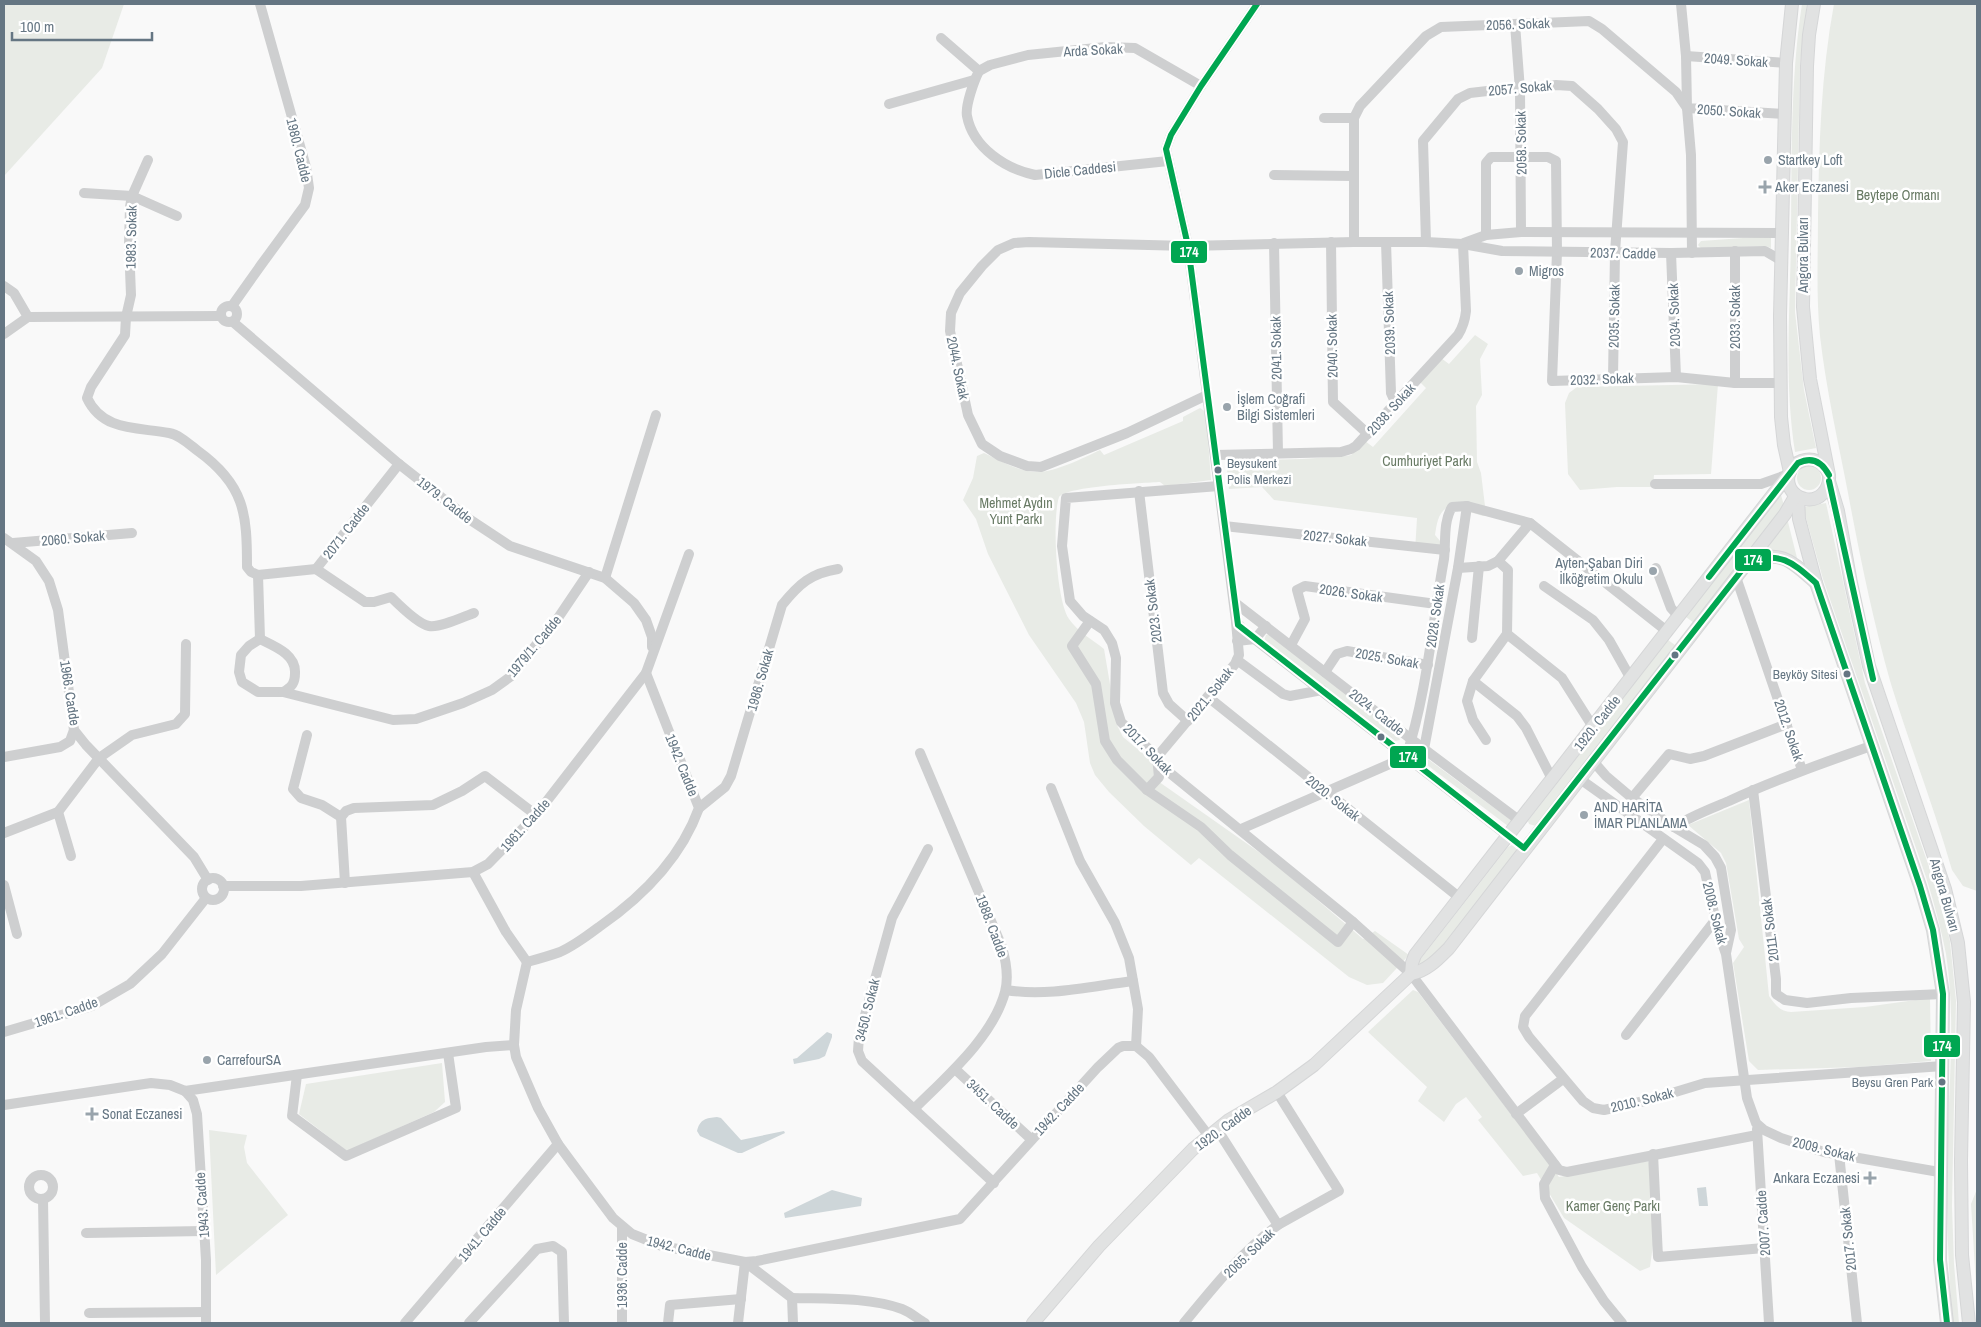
<svg xmlns="http://www.w3.org/2000/svg" width="1981" height="1327" viewBox="0 0 1981 1327" font-family="'Archivo Narrow',sans-serif">
<style>
.green{fill:#e8ebe6}
.water{fill:#ced6d9}
.lines{fill:none;stroke-linecap:round;stroke-linejoin:round}
.major-casing{stroke:#d5d6d7;stroke-width:14}
.minor{stroke:#cecfd0;stroke-width:10}
.major{stroke:#e1e2e2;stroke-width:12}
.bus-1-casing{stroke:#fff;stroke-width:10}
.bus-1{stroke:#00a651;stroke-width:6}
.poi-dot{fill:#99a4ac;stroke:#fff;stroke-width:2}
.bus-dot{fill:#657683;stroke:#fff;stroke-width:2}
.labels{text-anchor:middle;stroke-width:5;stroke-linejoin:round;paint-order:stroke}
.bus-label{font-size:13px;fill:#657683;stroke:#fff;text-anchor:end}
.street-label{font-size:14px;fill:#657683;stroke:#fff}
.poi-label{font-size:14px;fill:#657683;stroke:#fff;text-anchor:start}
.park-label{font-size:14px;fill:#687a64;stroke:#fff}
.line-badge{stroke:#fff;stroke-width:2}
.badge-label{font-size:14px;text-anchor:middle;font-weight:bold;fill:#fff}
</style>
<rect width="100%" height="100%" fill="#f9f9f9"/>
<g class="green">
<path d="M4,4h120l-22,64 -98,108z"/>
<path d="M1802,4h5l-7,60 -5,248 9,78 12,58 -21,4c-11,-71 -5,-141 -4,-213 1,-78 -1,-158 11,-235z"/>
<path d="M1834,4h143v887l-14,-5 -11,-16c-18,-63 -42,-124 -61,-186 -18,-63 -31,-127 -43,-191 -10,-52 -22,-104 -28,-157 -4,-40 -2,-80 -2,-120 1,-71 3,-142 16,-212z"/>
<path d="M1771,236v12l-5,-2 -65,2 -3,-3 3,-4z"/>
<path d="M1475,335l13,9 -8,15 2,36 -6,11 1,56 4,11 4,33 5,10h-7l-33,-10c-12,5 -13,17 -15,29l6,7 -2,10 -24,-1 2,-33 -143,-18 -12,-13 -33,2 -3,-28 76,-2 44,-3 5,-1 14,-14 8,6 53,-59 -6,-6 21,-24 8,6z"/>
<path d="M1718,384l-7,90 -57,1 -1,12h-36l-37,3 -12,-16 -3,-71 4,-10 8,-6z"/>
<path d="M1200,408l6,4 5,68 -46,6 -5,-4c-17,1 -92,4 -101,15 -7,21 -3,103 10,122 8,12 24,21 35,30l13,76 6,12 30,25 2,17 118,83 90,77 12,-8 34,24 -26,28 -16,2 -18,-8 -150,-119 -8,7 -47,-39 -35,-34 -14,-17 -5,-12 -6,-41 -8,-19 -47,-68 -41,-81 -12,-35 -13,-19 10,-22 4,-22 7,-3c15,7 33,18 51,19 19,1 48,-14 65,-22l4,5 79,-34v-4z"/>
<circle cx="1809" cy="478" r="12"/>
<path d="M1780,492l4,13 -90,118 -8,-6z"/>
<path d="M1826,503l39,180 70,201 15,57 6,60 -4,205 2,58 5,59h-6c-6,-64 -7,-129 -5,-194 2,-58 7,-117 -2,-175 -5,-26 -12,-51 -20,-77l-103,-298 -20,-72z"/>
<path d="M1787,518l11,44 -36,-9z"/>
<path d="M1269,634l129,101 2,5 -5,1 -131,-100 2,-6z"/>
<path d="M1668,640l7,5v2l-139,179 -7,-2 -1,-3z"/>
<path d="M1425,757l87,64 -4,5 -86,-65v-3z"/>
<path d="M1749,800l20,196c6,9 11,15 22,16l74,-5 65,-9 1,63 -72,6 -101,3 -9,-9 -16,-98 11,-16 -5,-8 -13,-76 -5,-10 -33,-28z"/>
<path d="M1512,845l4,3 1,3 -67,89 -30,28 -3,-4 2,-3 89,-114z"/>
<path d="M1413,990l5,2 141,185 89,-16 3,7 2,77 -3,22 -10,4 -76,-53 -27,-45 -14,3 -45,-56 4,-3 -16,-20 -10,7 -12,18 -26,-21 9,-14 -59,-55z"/>
<path d="M442,1063l3,39 -11,10 -87,39 -48,-37 7,-30z"/>
<path d="M209,1130l38,5 -3,12 3,16 41,52 -72,60z"/>
<path d="M1977,1189v112l-6,-97z"/>
</g>
<g class="water">
<path d="M827,1032l5,2v3l-7,19 -6,3 -25,5 -1,-5 4,-1z"/>
<path d="M717,1117l4,1 20,22 43,-9 1,2 -43,20h-4l-38,-17 -3,-5c3,-12 9,-13 20,-14z"/>
<path d="M1706,1187l2,19h-9l-2,-18z"/>
<path d="M832,1190l30,8 -1,8 -76,12 -1,-5z"/>
</g>
<g class="lines">
<defs>
<g id="major">
<path d="M1814,4l-5,31 -2,31 -4,241 7,72 19,96c1,14 -9,27 -24,24 -6,-1 -12,-5 -15,-11 -11,-26 29,-42 39,-13"/>
<path d="M1790,472l-6,-27 -3,-28 -1,-101 6,-253 6,-59"/>
<path d="M1829,481l9,30 13,72 18,83 76,223 13,54 6,59 -3,159 1,94 7,68"/>
<path d="M1798,497l1,22 17,64 104,303 13,44 10,64 -3,266 7,63"/>
<path d="M1749,561c34,-11 42,0 67,22"/>
<path d="M1411,974l1,-11 3,-8 374,-481"/>
<path d="M1033,1323l66,-77 94,-97 36,-29 48,-28 37,-27 97,-91c16,-3 27,-15 38,-26l336,-434 11,-19"/>
</g>
</defs>
<use href="#major" class="major-casing"/>
<g class="minor">
<path d="M1257,4l-56,82 -30,49 -5,14 22,97 48,375 7,9 265,206"/>
<path d="M1681,4l5,52 1,52 98,6"/>
<path d="M1515,24l5,66 1,142"/>
<path d="M941,38l38,33c-5,10 -14,35 -12,45 6,32 39,53 68,59l133,-14"/>
<path d="M1686,56l100,7"/>
<path d="M979,71l11,-6 38,-10 78,-8 29,1 66,38"/>
<path d="M889,104l85,-24"/>
<path d="M1324,118h30"/>
<path d="M148,160l-16,36 -2,11 -1,38 2,50 -5,22 -1,18 -34,52 -4,11c16,34 51,29 82,35 11,2 21,12 29,18 47,34 49,63 49,116l4,5 7,3 58,-6 83,-105"/>
<path d="M1274,175l79,1"/>
<path d="M84,193l48,3 45,20"/>
<path d="M1486,235v-72l5,-6h57l8,4 1,91 -5,129 124,-4 59,6h45"/>
<path d="M1331,242l2,160 35,32"/>
<path d="M1354,242v-124l6,-12 66,-70 15,-9 148,-6 13,8 74,63 11,16 4,47 1,98"/>
<path d="M1386,242l5,151 5,11"/>
<path d="M1426,242l-3,-101 35,-42 12,-6 26,-3h24l36,-5 16,1 26,23 18,20 7,13 -8,110 -2,127"/>
<path d="M1274,243l4,210"/>
<path d="M1464,243l22,-8 35,-3 261,1"/>
<path d="M1735,251v132"/>
<path d="M1671,253l5,124"/>
<path d="M4,286l10,7 14,24"/>
<circle cx="229" cy="314" r="8"/>
<path d="M232,306l29,-41 44,-60 4,-17 -3,-21 -46,-163"/>
<path d="M233,322l166,142 70,55 41,27 95,32 29,25 12,17 6,17v10"/>
<path d="M4,334l24,-17 193,-1"/>
<path d="M1207,395l-80,38 -86,34 -14,-1 -27,-10 -18,-12 -14,-29 -18,-84 1,-18 9,-20 22,-27 16,-16 16,-7 15,-1 159,4 166,-4h72l37,2 39,7 169,2 94,-2 17,10"/>
<path d="M1216,455l125,-3 10,-3 5,-3 102,-111c5,-8 7,-14 8,-24l-3,-67"/>
<path d="M1655,484h106l28,-10"/>
<path d="M1219,486l-153,12 -4,48 8,55 13,15 21,14 8,13 4,15 -1,45 6,19 36,35 8,12 188,153 58,52 148,196 8,2 190,-37"/>
<path d="M1139,491l24,202 6,11 19,17"/>
<path d="M1530,523l138,109"/>
<path d="M1224,526l221,24"/>
<path d="M4,538l32,23 13,20 9,29 16,120 12,15 108,112 14,23"/>
<path d="M13,543l119,-10"/>
<path d="M1656,568l15,40 8,9"/>
<path d="M316,569l49,33h9l17,-5c8,8 27,27 38,29 11,2 34,-9 45,-13"/>
<path d="M258,575l2,64 -11,7 -8,9 -2,17 3,10 16,10h25l110,28 23,-1 47,-16 29,-13 18,-13 48,-59 31,-46"/>
<path d="M1736,577l66,193"/>
<path d="M605,578l51,-163"/>
<path d="M1544,586l49,34 16,20 22,39"/>
<path d="M1234,602l190,147 96,72"/>
<path d="M1090,621l-18,25 24,38 9,57 12,19 30,30 54,37 29,28 108,87 15,-20"/>
<path d="M1507,634l55,44 31,49"/>
<path d="M1472,638l7,-72"/>
<path d="M260,639c14,7 36,15 35,34 0,10 -3,14 -12,19"/>
<path d="M1237,641l18,-2 11,-13"/>
<path d="M1291,645l14,-26 -8,-29 8,-4 131,18"/>
<path d="M1237,660l46,34 7,2 32,-6"/>
<path d="M1325,672l12,-18 10,-3 81,14"/>
<path d="M1473,681l44,35 9,12 26,51"/>
<path d="M1208,697l252,201"/>
<path d="M307,735l-14,54 8,9 21,7 19,12"/>
<path d="M1486,740l-13,-20 -6,-19 6,-20 34,-47 1,-64 -10,-9"/>
<path d="M4,757l56,-10 10,-6 4,-11"/>
<path d="M1406,757c21,-64 26,-132 38,-198 2,-17 -1,-37 8,-52l15,-1 63,17 -32,38 -10,5 -30,2"/>
<path d="M1593,761l13,15 26,22 42,29 30,18 11,12 6,11 10,62 -5,23"/>
<path d="M1580,779l118,84 7,9 13,59 8,23 21,144 9,25 8,7 17,8 43,14 115,20"/>
<path d="M1051,788l29,73 35,62 14,35 9,51 -2,37"/>
<path d="M1147,790l12,-13 -2,-20 78,-93 4,-9 -3,-33"/>
<path d="M1753,790l23,189v15l9,6 22,3 44,-5 92,-4"/>
<path d="M1632,798l37,-44 21,5 14,-3 83,-32"/>
<path d="M699,808l26,-21 6,-11 51,-171c17,-21 29,-32 56,-36"/>
<path d="M58,812l13,44"/>
<path d="M1674,827c17,-11 36,-18 55,-26 46,-21 94,-38 142,-55"/>
<path d="M1241,829l183,-80 34,-181 9,-62"/>
<path d="M4,833l54,-21 41,-54 33,-23 44,-11 9,-10 1,-70"/>
<path d="M1663,839l-138,177 -2,11 6,10 54,64 10,7 11,2 45,-10 56,-17 238,-17"/>
<path d="M928,849l-36,69 -33,119 -1,14 4,10 132,122"/>
<path d="M473,872l33,60 21,30"/>
<circle cx="213" cy="889" r="11"/>
<path d="M345,883l-4,-66 5,-6 8,-3 79,-3 29,-14 23,-15 51,39"/>
<path d="M4,885l13,49"/>
<path d="M223,886h78l172,-14 15,-8 48,-49 110,-142 43,-119"/>
<path d="M527,962l-11,48 -2,35 2,12 22,51 20,36 14,19 41,55 19,16 30,12 83,16 12,-1 203,-42 138,-152 20,-19 5,-2h13l13,11 59,78"/>
<path d="M527,962c11,-3 22,-6 33,-10 14,-6 27,-16 39,-25 43,-30 82,-69 100,-119l-53,-135"/>
<path d="M1006,990c41,7 86,-4 127,-9"/>
<path d="M4,1032l88,-26 38,-22 32,-30 44,-56"/>
<path d="M1626,1035l90,-116"/>
<path d="M955,1069l76,70"/>
<path d="M297,1075l-5,41 54,40 110,-48 -8,-55"/>
<path d="M185,1091l8,9 4,14 9,146v63"/>
<path d="M1277,1092l62,99 -61,34"/>
<path d="M4,1105l147,-22 19,2 15,6 301,-44 28,-2"/>
<path d="M914,1109c32,-32 79,-72 91,-117 4,-15 1,-31 -3,-45l-82,-194"/>
<path d="M1516,1114l47,-35"/>
<path d="M1757,1129l12,194"/>
<path d="M1653,1154l5,103 106,-9"/>
<path d="M1839,1154l18,169"/>
<path d="M1555,1165l-11,19 1,14 37,69 22,34 18,22"/>
<circle cx="41" cy="1187" r="12"/>
<path d="M43,1199l2,124"/>
<path d="M622,1227v96"/>
<path d="M86,1233l118,-2"/>
<path d="M745,1262l47,36 1,25"/>
<path d="M792,1298c34,1 77,-1 110,11 8,3 16,10 23,14"/>
<path d="M89,1313l117,-1"/>
<path d="M405,1323l153,-179"/>
<path d="M469,1323l68,-74 16,-3 9,6 2,71"/>
<path d="M668,1323l2,-18 71,-6"/>
<path d="M738,1323l7,-61"/>
<path d="M1184,1323c29,-35 57,-71 94,-98l-61,-96"/>
</g>
<use href="#major" class="major"/>
<defs>
<g id="bus-1">
<path d="M1257,4l-56,82 -30,49 -5,14 22,97 50,379 286,223 225,-287c33,-9 43,1 67,22l104,303 13,44 10,64 -3,266 7,63"/>
<path d="M1829,481l44,198"/>
<path d="M1709,577l89,-114c14,-7 24,-1 31,12"/>
</g>
</defs>
<use href="#bus-1" class="bus-1-casing"/>
<use href="#bus-1" class="bus-1"/>
</g>
<g class="poi-dot">
<circle cx="1768" cy="160" r="5"/>
<path d="M1762.5 179.5h5v5h5v5h-5v5h-5v-5h-5v-5h5z"/>
<circle cx="1519" cy="271" r="5"/>
<circle cx="1227" cy="407" r="5"/>
<circle cx="1653" cy="571" r="5"/>
<circle cx="1584" cy="815" r="5"/>
<circle cx="207" cy="1060" r="5"/>
<path d="M89.5 1106.5h5v5h5v5h-5v5h-5v-5h-5v-5h5z"/>
<path d="M1867.5 1170.5h5v5h5v5h-5v5h-5v-5h-5v-5h5z"/>
</g>
<g class="bus-dot">
<circle cx="1218" cy="470" r="4.5"/>
<circle cx="1675" cy="655" r="4.5"/>
<circle cx="1847" cy="674" r="4.5"/>
<circle cx="1381" cy="737" r="4.5"/>
<circle cx="1942" cy="1082" r="4.5"/>
</g>
<g class="labels">
<g class="bus-label">
<text x="1227" y="468" text-anchor="start">Beysukent<tspan x="1227" dy="16">Polis Merkezi</tspan></text>
<text x="1838" y="679">Beyköy Sitesi</text>
<text x="1933" y="1087">Beysu Gren Park</text>
</g>
<g class="street-label">
<text transform="translate(1518 24) rotate(-2)" y="5">2056. Sokak</text>
<text transform="translate(1093 50) rotate(-3)" y="5">Arda Sokak</text>
<text transform="translate(1736 60) rotate(4)" y="5">2049. Sokak</text>
<text transform="translate(1520 88) rotate(-5)" y="5">2057. Sokak</text>
<text transform="translate(1729 111) rotate(4)" y="5">2050. Sokak</text>
<text transform="translate(1521 143) rotate(-91)" y="5">2058. Sokak</text>
<text transform="translate(299 150) rotate(76)" y="5">1980. Cadde</text>
<text transform="translate(1080 170) rotate(-6)" y="5">Dicle Caddesi</text>
<text transform="translate(131 237) rotate(-89)" y="5">1983. Sokak</text>
<text transform="translate(1623 253) rotate(1)" y="5">2037. Cadde</text>
<text transform="translate(1803 255) rotate(-90)" y="5">Angora Bulvarı</text>
<text transform="translate(1674 315) rotate(-92)" y="5">2034. Sokak</text>
<text transform="translate(1614 316) rotate(-89)" y="5">2035. Sokak</text>
<text transform="translate(1735 317) rotate(-90)" y="5">2033. Sokak</text>
<text transform="translate(1389 323) rotate(-92)" y="5">2039. Sokak</text>
<text transform="translate(1332 346) rotate(-91)" y="5">2040. Sokak</text>
<text transform="translate(1276 348) rotate(-91)" y="5">2041. Sokak</text>
<text transform="translate(958 368) rotate(78)" y="5">2044. Sokak</text>
<text transform="translate(1602 379) rotate(-2)" y="5">2032. Sokak</text>
<text transform="translate(1391 409) rotate(-48)" y="5">2038. Sokak</text>
<text transform="translate(445 500) rotate(38)" y="5">1979. Cadde</text>
<text transform="translate(346 531) rotate(-52)" y="5">2071. Cadde</text>
<text transform="translate(73 538) rotate(-5)" y="5">2060. Sokak</text>
<text transform="translate(1335 538) rotate(6)" y="5">2027. Sokak</text>
<text transform="translate(1351 593) rotate(8)" y="5">2026. Sokak</text>
<text transform="translate(1153 611) rotate(-97)" y="5">2023. Sokak</text>
<text transform="translate(1435 616) rotate(-82)" y="5">2028. Sokak</text>
<text transform="translate(534 646) rotate(-50)" y="5">1979/1. Cadde</text>
<text transform="translate(1387 658) rotate(10)" y="5">2025. Sokak</text>
<text transform="translate(760 680) rotate(-74)" y="5">1986. Sokak</text>
<text transform="translate(70 693) rotate(81)" y="5">1966. Cadde</text>
<text transform="translate(1210 694) rotate(-51)" y="5">2021. Sokak</text>
<text transform="translate(1377 712) rotate(38)" y="5">2024. Cadde</text>
<text transform="translate(1597 723) rotate(-52)" y="5">1920. Cadde</text>
<text transform="translate(1789 730) rotate(71)" y="5">2012. Sokak</text>
<text transform="translate(1148 749) rotate(46)" y="5">2017. Sokak</text>
<text transform="translate(682 765) rotate(68)" y="5">1942. Cadde</text>
<text transform="translate(1333 798) rotate(38)" y="5">2020. Sokak</text>
<text transform="translate(525 825) rotate(-48)" y="5">1961. Cadde</text>
<text transform="translate(1945 895) rotate(74)" y="5">Angora Bulvarı</text>
<text transform="translate(1715 913) rotate(76)" y="5">2008. Sokak</text>
<text transform="translate(992 926) rotate(69)" y="5">1988. Cadde</text>
<text transform="translate(1770 930) rotate(-97)" y="5">2011. Sokak</text>
<text transform="translate(867 1010) rotate(-76)" y="5">3450. Sokak</text>
<text transform="translate(66 1012) rotate(-19)" y="5">1961. Cadde</text>
<text transform="translate(1642 1100) rotate(-14)" y="5">2010. Sokak</text>
<text transform="translate(993 1104) rotate(43)" y="5">3451. Cadde</text>
<text transform="translate(1059 1109) rotate(-47)" y="5">1942. Cadde</text>
<text transform="translate(1223 1128) rotate(-36)" y="5">1920. Cadde</text>
<text transform="translate(1824 1149) rotate(14)" y="5">2009. Sokak</text>
<text transform="translate(202 1205) rotate(-94)" y="5">1943. Cadde</text>
<text transform="translate(1763 1223) rotate(-94)" y="5">2007. Cadde</text>
<text transform="translate(482 1234) rotate(-50)" y="5">1941. Cadde</text>
<text transform="translate(1848 1239) rotate(-96)" y="5">2017. Sokak</text>
<text transform="translate(679 1248) rotate(14)" y="5">1942. Cadde</text>
<text transform="translate(1249 1253) rotate(-44)" y="5">2065. Sokak</text>
<text transform="translate(622 1275) rotate(-90)" y="5">1936. Cadde</text>
</g>
<g class="poi-label">
<text x="1778" y="165">Startkey Loft</text>
<text x="1775" y="192">Aker Eczanesi</text>
<text x="1529" y="276">Migros</text>
<text x="1237" y="404">İşlem Coğrafi<tspan x="1237" dy="16">Bilgi Sistemleri</tspan></text>
<text x="1643" y="568" text-anchor="end">Ayten-Şaban Diri<tspan x="1643" dy="16">İlköğretim Okulu</tspan></text>
<text x="1594" y="812">AND HARİTA<tspan x="1594" dy="16">İMAR PLANLAMA</tspan></text>
<text x="217" y="1065">CarrefourSA</text>
<text x="102" y="1119">Sonat Eczanesi</text>
<text x="1860" y="1183" text-anchor="end">Ankara Eczanesi</text>
</g>
<g class="park-label">
<text x="1898" y="200">Beytepe Ormanı</text>
<text x="1427" y="466">Cumhuriyet Parkı</text>
<text x="1016" y="508">Mehmet Aydın<tspan x="1016" dy="16">Yunt Parkı</tspan></text>
<text x="1613" y="1211">Kamer Genç Parkı</text>
</g>
</g>
<g class="line-badge">
<rect x="1170" y="240" width="38" height="24" rx="5" fill="#00a651"/>
<rect x="1734" y="548" width="38" height="24" rx="5" fill="#00a651"/>
<rect x="1389" y="745" width="38" height="24" rx="5" fill="#00a651"/>
<rect x="1923" y="1034" width="38" height="24" rx="5" fill="#00a651"/>
</g>
<g class="badge-label">
<text x="1189" y="257">174</text>
<text x="1753" y="565">174</text>
<text x="1408" y="762">174</text>
<text x="1942" y="1051">174</text>
</g>
<rect width="1981" height="1327" fill="none" stroke="#657683" stroke-width="10"/>
<path d="M12 32v8h140v-8" fill="none" stroke="#657683" stroke-width="2.5"/>
<text x="20" y="32" font-size="15" fill="#657683" stroke="#ffffff" stroke-width="4" paint-order="stroke">100 m</text>
</svg>
